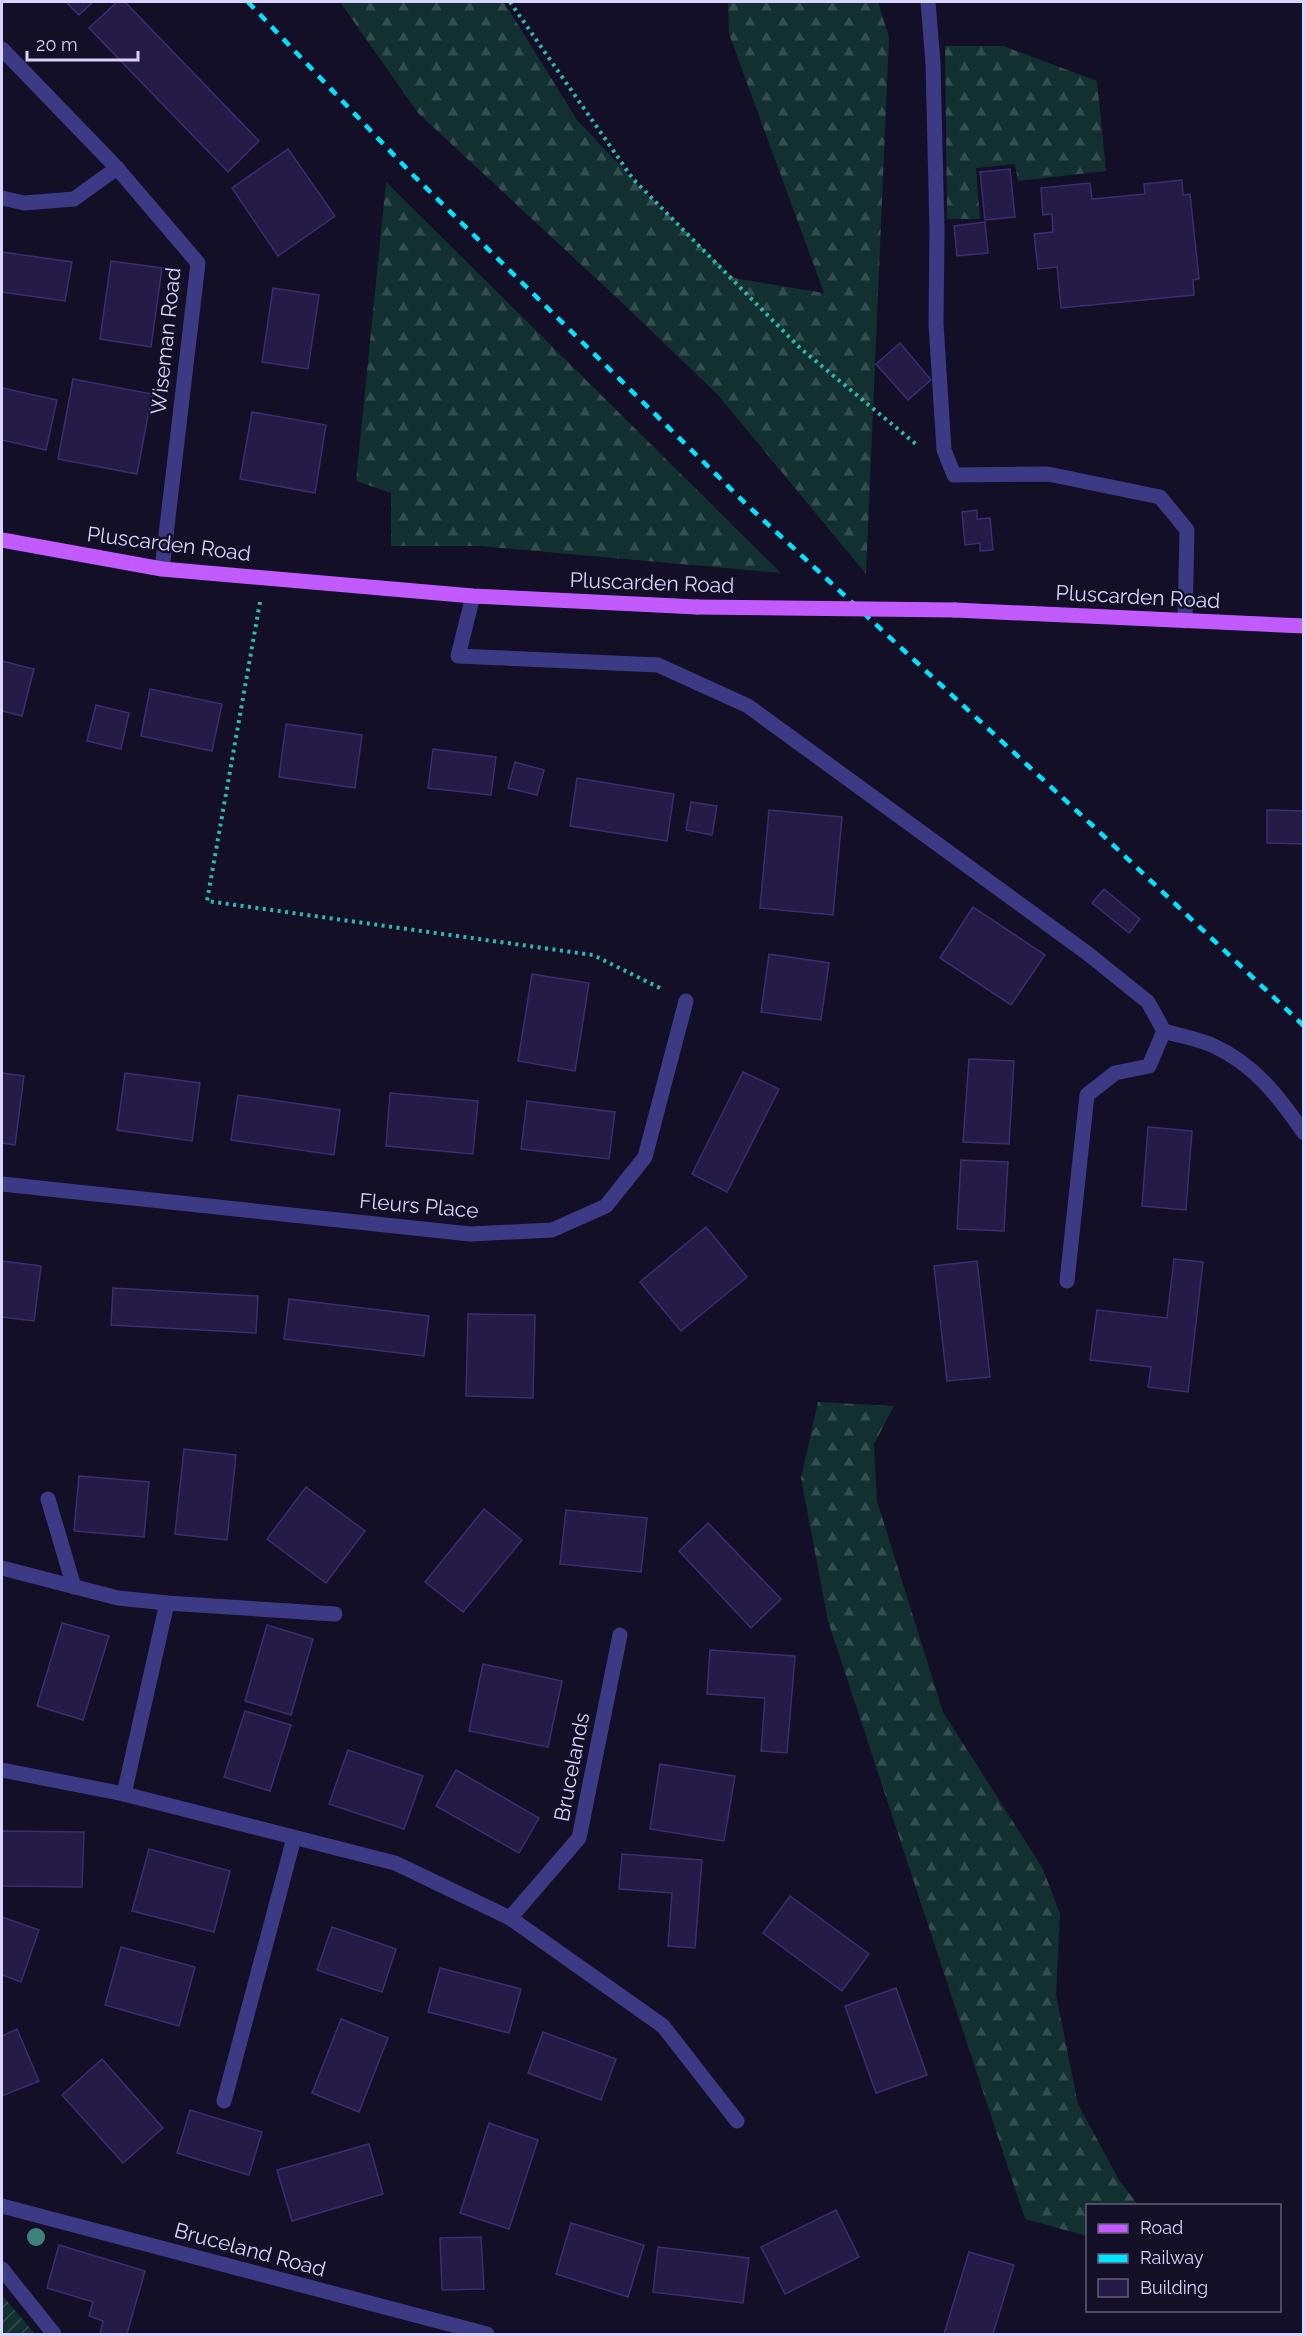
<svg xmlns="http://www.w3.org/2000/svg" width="1305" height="2336" viewBox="0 0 1305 2336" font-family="Raleway,sans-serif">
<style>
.forest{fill:url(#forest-firs)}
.garden{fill:url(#garden-furrows)}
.building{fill:#241b47;stroke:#3b2d73;stroke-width:1.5}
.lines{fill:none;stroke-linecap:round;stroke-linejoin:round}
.path{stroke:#2fb8b0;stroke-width:4;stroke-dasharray:3 4.5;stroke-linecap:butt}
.minor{stroke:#3d3a85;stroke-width:15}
.major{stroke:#c25bff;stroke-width:15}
.rail{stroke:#00e5ff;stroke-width:4.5;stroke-dasharray:9 8;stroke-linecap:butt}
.major-bridge{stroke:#c25bff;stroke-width:15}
.tree{fill:#3d827b}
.labels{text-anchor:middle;stroke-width:5;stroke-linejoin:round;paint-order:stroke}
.street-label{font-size:21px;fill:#d9d4ff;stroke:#130f26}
</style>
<defs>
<pattern id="forest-firs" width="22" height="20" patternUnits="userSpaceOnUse" patternTransform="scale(1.5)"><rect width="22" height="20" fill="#12302f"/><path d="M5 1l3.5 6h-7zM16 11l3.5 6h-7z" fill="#344d4e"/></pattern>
<pattern id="garden-furrows" width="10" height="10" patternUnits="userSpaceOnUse" patternTransform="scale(1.5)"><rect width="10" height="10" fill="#12302f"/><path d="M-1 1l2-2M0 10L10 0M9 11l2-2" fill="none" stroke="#344d4e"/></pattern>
</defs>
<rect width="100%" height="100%" fill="#130f26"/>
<g class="forest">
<path d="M340,2h164l73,118 72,76 85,82 90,15 -95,-259 -1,-32h150l11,35 -23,537 -148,-179 -101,-97 -199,-185z"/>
<path d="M945,46h58l94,35 9,90 -88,10 -3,-17 -39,4 4,51h-33z"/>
<path d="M386,182l395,391 -301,-27h-89v-53l-35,-12z"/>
<path d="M818,1402l76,4 -20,38 3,57 66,211 100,157 17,45 -4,81 22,109 41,76 19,25 -50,1 -1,30 -62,-17 -197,-598 -27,-143z"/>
</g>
<path class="garden" d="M2,2295l33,39h-33z"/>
<g class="building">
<path d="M66,2h27l-14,13z"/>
<path d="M117,2h8l134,139 -31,31 -139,-144z"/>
<path d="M288,149l47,67 -57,40 -46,-68z"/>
<path d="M1010,169l5,48 -30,3 -5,-48z"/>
<path d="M1182,180l1,15 7,-1 9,85 -6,1 1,15 -133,13 -4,-41 -19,2 -4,-35 19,-2 -1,-18 -9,1 -2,-27 49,-5 2,16 53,-5 -1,-10z"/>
<path d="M985,222l3,31 -31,3 -3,-30z"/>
<path d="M2,252l70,10 -7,39 -63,-9z"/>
<path d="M111,261l51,7 -11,79 -51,-8z"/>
<path d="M273,288l46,7 -11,74 -46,-7z"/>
<path d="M900,343l31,37 -23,20 -32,-36z"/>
<path d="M73,379l79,15 -15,80 -79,-15z"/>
<path d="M2,388l55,12 -11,50 -44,-10z"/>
<path d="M252,412l74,13 -11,68 -75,-14z"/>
<path d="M977,510v9l13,-1 3,32 -13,1v-8l-15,2 -3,-33z"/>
<path d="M2,661l32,8 -12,47 -20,-5z"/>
<path d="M150,689l72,15 -10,47 -71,-15z"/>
<path d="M96,705l33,8 -8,36 -34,-8z"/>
<path d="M286,724l76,11 -7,53 -76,-11z"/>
<path d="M433,749l63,8 -5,38 -63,-7z"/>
<path d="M515,762l29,8 -7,25 -29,-7z"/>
<path d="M577,778l97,16 -7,47 -97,-15z"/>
<path d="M691,802l26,4 -5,29 -26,-5z"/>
<path d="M769,810l73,7 -9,98 -73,-7z"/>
<path d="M1267,810l37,1v33l-37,-1z"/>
<path d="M1104,889l36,30 -11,14 -37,-30z"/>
<path d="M973,907l72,48 -34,50 -71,-47z"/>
<path d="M769,954l60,9 -8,57 -60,-8z"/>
<path d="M532,974l57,9 -14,88 -57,-10z"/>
<path d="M969,1059l45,2 -5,83 -46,-2z"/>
<path d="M743,1072l36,17 -52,103 -35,-18z"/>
<path d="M2,1073l22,3 -9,69 -13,-2z"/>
<path d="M125,1073l75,10 -8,58 -75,-11z"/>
<path d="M390,1093l88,8 -5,53 -87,-8z"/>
<path d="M238,1095l102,15 -6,45 -103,-15z"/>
<path d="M527,1101l88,11 -6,47 -88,-10z"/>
<path d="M1148,1127l44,4 -6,79 -44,-4z"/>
<path d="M961,1160l47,2 -4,69 -47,-2z"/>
<path d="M706,1227l41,50 -66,54 -41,-49z"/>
<path d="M1174,1259l29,3 -15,130 -40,-5 3,-20 -61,-7 7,-50 70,8z"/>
<path d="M2,1261l39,5 -7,55 -32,-4z"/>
<path d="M977,1261l13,116 -43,4 -13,-115z"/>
<path d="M113,1288l145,8 -2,37 -145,-8z"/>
<path d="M289,1299l140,17 -5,40 -140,-17z"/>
<path d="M468,1314l67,1 -2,83 -67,-2z"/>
<path d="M184,1449l52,6 -9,85 -52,-6z"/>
<path d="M79,1476l70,6 -5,55 -70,-6z"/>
<path d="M306,1487l59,44 -39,52 -59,-44z"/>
<path d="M484,1509l38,31 -59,72 -38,-30z"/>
<path d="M566,1510l81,8 -6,54 -81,-8z"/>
<path d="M708,1523l73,76 -30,29 -72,-77z"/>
<path d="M62,1623l47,13 -26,84 -46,-14z"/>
<path d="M267,1625l46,14 -22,76 -46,-14z"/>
<path d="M710,1650l85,6 -8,97 -26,-2 4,-53 -58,-4z"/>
<path d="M483,1664l79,17 -14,66 -79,-16z"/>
<path d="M245,1711l46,14 -21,66 -46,-14z"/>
<path d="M348,1750l75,26 -19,53 -75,-25z"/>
<path d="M660,1764l75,12 -11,65 -74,-12z"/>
<path d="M456,1770l83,48 -20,35 -83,-47z"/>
<path d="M2,1831l82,1 -2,55 -80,-1z"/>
<path d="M149,1849l81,22 -16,61 -82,-21z"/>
<path d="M622,1854l80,6 -7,88 -27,-2 4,-53 -53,-4z"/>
<path d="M790,1896l79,58 -27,37 -79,-58z"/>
<path d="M2,1917l37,13 -18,52 -19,-7z"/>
<path d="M332,1927l64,22 -14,43 -65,-22z"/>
<path d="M121,1947l74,20 -16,59 -74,-21z"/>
<path d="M440,1968l81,21 -12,44 -81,-21z"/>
<path d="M896,1988l31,87 -51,18 -31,-87z"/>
<path d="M341,2019l47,19 -29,74 -47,-19z"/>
<path d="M17,2029l22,52 -37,15v-60z"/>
<path d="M543,2032l73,27 -15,41 -73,-27z"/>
<path d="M102,2059l61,69 -40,35 -61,-68z"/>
<path d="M190,2110l72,22 -13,43 -72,-22z"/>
<path d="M489,2123l49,17 -29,89 -49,-16z"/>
<path d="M369,2144l14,50 -91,27 -15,-51z"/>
<path d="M836,2210l23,47 -74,37 -24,-47z"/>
<path d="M571,2223l73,22 -16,52 -72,-23z"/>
<path d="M481,2237l3,52 -42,1 -2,-52z"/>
<path d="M59,2245l86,26 -18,63h-27l3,-13 -14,-5 4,-14 -46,-14z"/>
<path d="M658,2247l91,11 -6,45 -90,-11z"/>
<path d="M969,2252l45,13 -21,69h-49z"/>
</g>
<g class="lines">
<g class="path">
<path d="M510,2l123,177 167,169 117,97"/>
<path d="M260,602l-53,299 386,54 71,35"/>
</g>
<g class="minor">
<path d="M928,2l5,61 4,167 -1,94 8,126 10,25 94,-1 112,23 27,33 -2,91"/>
<path d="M2,49l115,119 81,95 -36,306"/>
<path d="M2,198l22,5 50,-4 43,-31"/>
<path d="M473,596l-15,60 200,9 90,41 339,247 61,49 16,29 -15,35 -34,7 -28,22 -20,186"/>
<path d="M1164,1031c16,5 35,8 50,15 40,18 66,52 90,87"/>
<path d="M2,1184l468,50 82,-4 54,-24 39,-49 41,-156"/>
<path d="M48,1499l26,88"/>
<path d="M2,1568l116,30 49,5 168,11"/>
<path d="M2,1770l122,24 271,69 115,55 153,108 74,95"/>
<path d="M124,1794l43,-191"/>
<path d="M510,1918l69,-80 41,-203"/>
<path d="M224,2101l70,-263"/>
<path d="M2,2206l485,128"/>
<path d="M2,2269l52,65"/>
</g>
<g class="major">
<path d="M2,540l160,29 311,27 224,11"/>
<path d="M955,610l349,16"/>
</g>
<path class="rail" d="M248,2l163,171 335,331 347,322 211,200"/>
<path class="major-bridge" d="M697,607l258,3"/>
</g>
<circle class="tree" cx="36" cy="2237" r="9"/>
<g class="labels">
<g class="street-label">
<text transform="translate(166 341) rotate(-84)" y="7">Wiseman Road</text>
<text transform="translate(169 544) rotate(7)" y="7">Pluscarden Road</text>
<text transform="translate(652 583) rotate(2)" y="7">Pluscarden Road</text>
<text transform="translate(1138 597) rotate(3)" y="7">Pluscarden Road</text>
<text transform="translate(419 1206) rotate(5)" y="7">Fleurs Place</text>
<text transform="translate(572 1767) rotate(-79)" y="7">Brucelands</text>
<text transform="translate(250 2250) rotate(15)" y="7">Bruceland Road</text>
</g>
</g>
<rect width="1305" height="2336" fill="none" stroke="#d9d4ff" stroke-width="6"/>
<rect x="1086" y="2204" width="195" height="108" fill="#130f26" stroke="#625e7d" stroke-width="1.5"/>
<rect x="1098" y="2224" width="30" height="9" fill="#c25bff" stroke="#625e7d" stroke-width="1.5"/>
<text x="1140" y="2234" font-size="18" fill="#d9d4ff">Road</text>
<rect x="1098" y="2254" width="30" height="9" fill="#00e5ff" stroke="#625e7d" stroke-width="1.5"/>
<text x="1140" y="2264" font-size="18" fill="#d9d4ff">Railway</text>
<rect x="1098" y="2279" width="30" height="18" fill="#241b47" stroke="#625e7d" stroke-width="1.5"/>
<text x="1140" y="2294" font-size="18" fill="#d9d4ff">Building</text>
<path d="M27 51v9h111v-9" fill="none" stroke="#d9d4ff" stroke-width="3"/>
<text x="36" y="51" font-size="18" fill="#d9d4ff" stroke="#130f26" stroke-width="4.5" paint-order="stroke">20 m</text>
</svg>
